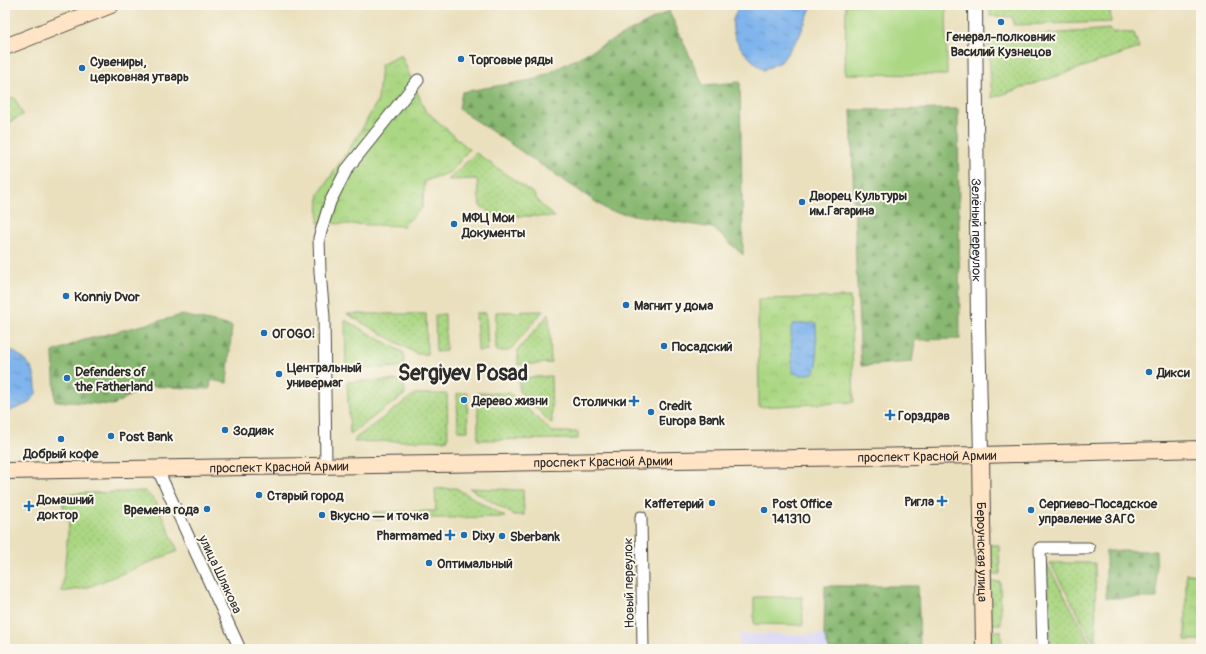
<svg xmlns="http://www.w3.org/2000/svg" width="1206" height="654" viewBox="0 0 1206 654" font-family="Pangolin,sans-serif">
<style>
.built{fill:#d8d7f8}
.grass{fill:url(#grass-dots);stroke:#6b8157}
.forest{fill:url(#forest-firs);stroke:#5a724e}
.park{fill:url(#park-crowns);stroke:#6b8157}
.pitch{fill:#abd783;stroke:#6b8157}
.water{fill:url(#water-ripples);stroke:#55708c}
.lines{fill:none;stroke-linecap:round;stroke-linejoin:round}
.minor-casing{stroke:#484641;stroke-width:13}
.tertiary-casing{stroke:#484641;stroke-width:16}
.secondary-casing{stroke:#484641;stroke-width:18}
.minor{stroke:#fff;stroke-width:11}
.tertiary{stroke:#fff;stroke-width:14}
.secondary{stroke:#ffe4c6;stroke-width:16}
.poi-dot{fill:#1f6fb2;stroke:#fbf7ec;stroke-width:1.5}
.labels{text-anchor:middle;stroke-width:4;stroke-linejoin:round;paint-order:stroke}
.poi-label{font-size:13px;font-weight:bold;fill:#2b2b2b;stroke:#fbf7ec;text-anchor:start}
.street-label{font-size:13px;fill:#2b2b2b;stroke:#fbf7ec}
.town-label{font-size:21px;font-weight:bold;fill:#2b2b2b;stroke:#fbf7ec}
</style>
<defs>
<pattern id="grass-dots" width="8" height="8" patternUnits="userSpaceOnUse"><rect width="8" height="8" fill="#abd783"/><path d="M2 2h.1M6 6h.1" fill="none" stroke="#93b971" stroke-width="1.8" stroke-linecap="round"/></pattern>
<pattern id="forest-firs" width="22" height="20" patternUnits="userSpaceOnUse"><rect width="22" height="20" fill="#88b871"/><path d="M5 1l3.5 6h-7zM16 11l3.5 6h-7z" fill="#6f965d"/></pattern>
<pattern id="park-crowns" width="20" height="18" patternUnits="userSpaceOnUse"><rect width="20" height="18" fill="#abd783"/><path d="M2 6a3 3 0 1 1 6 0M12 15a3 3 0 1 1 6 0" fill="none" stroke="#93b971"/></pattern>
<pattern id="water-ripples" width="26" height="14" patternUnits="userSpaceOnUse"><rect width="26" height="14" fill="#7fb4ed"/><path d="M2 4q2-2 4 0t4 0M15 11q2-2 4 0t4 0" fill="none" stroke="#6893c0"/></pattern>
</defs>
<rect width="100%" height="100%" fill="#fbf7ec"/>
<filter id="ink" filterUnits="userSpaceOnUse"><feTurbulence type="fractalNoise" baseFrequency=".025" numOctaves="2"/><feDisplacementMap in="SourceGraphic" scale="8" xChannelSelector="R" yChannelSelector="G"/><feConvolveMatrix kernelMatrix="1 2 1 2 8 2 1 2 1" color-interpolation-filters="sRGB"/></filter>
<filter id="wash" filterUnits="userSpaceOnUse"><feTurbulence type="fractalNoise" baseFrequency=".012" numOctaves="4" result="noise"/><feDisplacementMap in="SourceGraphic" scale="16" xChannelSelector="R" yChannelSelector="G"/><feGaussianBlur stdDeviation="0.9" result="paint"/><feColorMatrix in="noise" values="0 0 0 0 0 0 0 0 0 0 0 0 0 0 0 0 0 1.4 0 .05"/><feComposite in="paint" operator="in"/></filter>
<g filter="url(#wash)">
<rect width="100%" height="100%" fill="#eae0be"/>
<path class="built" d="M739,634l129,1v14h-129z"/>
<g class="grass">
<path d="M991,5h119l1,17 -98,3v-8l-23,-1z"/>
<path d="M1110,29l2,3 22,1 5,15 -147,50 -4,-59z"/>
<path d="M14,97l9,18 -18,9v-22z"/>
<path d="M476,153l58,41 6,10 15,13 -64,-2 -5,-6 -6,-3 -3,-27 -29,1z"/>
<path d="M543,311l-34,40h-13v-39z"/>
<path d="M476,313h10l2,37 -10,1z"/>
<path d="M347,314h79l1,40h-10z"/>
<path d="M445,314l1,37 -10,1 -1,-37z"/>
<path d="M549,314l2,49 -33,2v-15z"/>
<path d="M345,320l59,33v14l-58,2z"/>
<path d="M551,376l1,48 -33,-33v-13z"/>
<path d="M404,380l1,14 -55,40 -3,-52z"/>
<path d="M467,393l1,38h-10l-1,-37z"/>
<path d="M478,393h32l42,39h26v7l-100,1z"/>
<path d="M415,394h32l1,46 -94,2 2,-4z"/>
<path d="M456,488l49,29 -131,2v-7l62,-1 -1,-22z"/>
<path d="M469,488l54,2 1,25h-10z"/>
<path d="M145,491l11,11 22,49 -92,37 -24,4 7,-70 -4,-6 -4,-22z"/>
<path d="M986,545h13l1,29h-12z"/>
<path d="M1050,563h45l1,83z"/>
<path d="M1047,564l47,85h-43z"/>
<path d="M987,582h13l1,42h-13z"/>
<path d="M988,631h13l1,18h-13z"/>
</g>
<g class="forest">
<path d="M669,11l34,74 37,-3 3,173 -30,-27 -104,-17 -150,-102 3,-17 75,-13z"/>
<path d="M958,109l2,230 -45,1 -3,22 -51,4 -5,-103 -5,-153z"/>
<path d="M182,315l50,11 -5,57 -16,-3 -1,9 -63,-3 -34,19 -58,-4 -2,-49 28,-11z"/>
<path d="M1106,551h50l1,47h-51z"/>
<path d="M825,586h93l2,63h-91l-5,-14z"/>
</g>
<g class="park">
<path d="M401,55l24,55 44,39 -18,23 -26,9 -3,27 -19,18 -85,-3 1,-29 43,-65 16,-29 3,-35z"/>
<path d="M850,297l4,105 -95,5 -1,-108z"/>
<rect x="1186" y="574" width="15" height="66"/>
</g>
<g class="pitch">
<path d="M846,5h100l1,70 -102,-1z"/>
<path d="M754,597h48l1,28 -49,-1z"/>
</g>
<g class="water">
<path d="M740,5h72l-13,32 -18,25 -18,8c-15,-13 -33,-28 -30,-50 1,-5 5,-10 7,-15z"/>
<path d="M813,323l3,1 1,42 -4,7 -11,2 -8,-2 -2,-4 -1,-42 2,-3z"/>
<path d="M5,346c22,14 32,20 31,48l-9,10 -22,9z"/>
</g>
</g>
<g filter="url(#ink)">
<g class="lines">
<defs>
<g id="minor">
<path d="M326,465l-2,-148 -4,-45 -1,-34 11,-36 17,-33 71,-89"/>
<path d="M157,468l83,181"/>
<path d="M641,517l2,132"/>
<path d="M1043,649l-3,-101h49"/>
</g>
<g id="tertiary">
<path id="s1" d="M975,5l3,320 3,130"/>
</g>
<g id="secondary">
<path d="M5,47l106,-42"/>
<path id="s2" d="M981,455l3,194"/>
<path id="s3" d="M5,471l976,-16 220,-6"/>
</g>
</defs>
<use href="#minor" class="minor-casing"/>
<use href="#tertiary" class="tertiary-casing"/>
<use href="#secondary" class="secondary-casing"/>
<use href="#minor" class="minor"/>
<use href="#tertiary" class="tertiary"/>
<use href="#secondary" class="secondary"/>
</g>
</g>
<g class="poi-dot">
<circle cx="1001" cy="22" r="4"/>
<circle cx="461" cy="59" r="4"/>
<circle cx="82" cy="68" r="4"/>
<circle cx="802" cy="202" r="4"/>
<circle cx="454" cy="224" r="4"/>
<circle cx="66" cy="296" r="4"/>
<circle cx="626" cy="305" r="4"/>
<circle cx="264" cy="333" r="4"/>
<circle cx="664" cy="346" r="4"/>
<circle cx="1149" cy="372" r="4"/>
<circle cx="279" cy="374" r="4"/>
<circle cx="67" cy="378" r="4"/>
<circle cx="464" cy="400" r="4"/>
<path d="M632 395h4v4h4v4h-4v4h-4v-4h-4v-4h4z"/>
<circle cx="651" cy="412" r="4"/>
<path d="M888 409h4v4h4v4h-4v4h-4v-4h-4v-4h4z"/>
<circle cx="225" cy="430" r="4"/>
<circle cx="111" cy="436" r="4"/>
<circle cx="61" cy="439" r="4"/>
<circle cx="259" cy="495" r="4"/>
<path d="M940 495h4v4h4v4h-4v4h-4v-4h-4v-4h4z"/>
<circle cx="712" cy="503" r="4"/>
<path d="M27 500h4v4h4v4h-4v4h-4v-4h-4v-4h4z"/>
<circle cx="207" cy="509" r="4"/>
<circle cx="764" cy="510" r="4"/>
<circle cx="1031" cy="510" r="4"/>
<circle cx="322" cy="515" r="4"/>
<path d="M448 529h4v4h4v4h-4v4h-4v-4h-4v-4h4z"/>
<circle cx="464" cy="535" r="4"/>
<circle cx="502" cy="536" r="4"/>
<circle cx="429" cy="563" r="4"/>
</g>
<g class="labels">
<g class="poi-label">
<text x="1001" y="41" text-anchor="middle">Генерал-полковник<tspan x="1001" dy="15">Василий Кузнецов</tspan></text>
<text x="469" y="64">Торговые ряды</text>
<text x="90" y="66">Сувениры,<tspan x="90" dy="15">церковная утварь</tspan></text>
<text x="810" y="200">Дворец Культуры<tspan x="810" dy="15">им.Гагарина</tspan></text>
<text x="462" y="222">МФЦ Мои<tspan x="462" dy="15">Документы</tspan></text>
<text x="74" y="301">Konniy Dvor</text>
<text x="634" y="310">Магнит у дома</text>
<text x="272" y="338">ОГОGO!</text>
<text x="672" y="351">Посадский</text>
<text x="287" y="372">Центральный<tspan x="287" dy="15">универмаг</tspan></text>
<text x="75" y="376">Defenders of<tspan x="75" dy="15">the Fatherland</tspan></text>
<text x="1157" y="377">Дикси</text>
<text x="472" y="405">Дерево жизни</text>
<text x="626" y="406" text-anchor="end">Столички</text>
<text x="659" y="410">Credit<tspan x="659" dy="15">Europa Bank</tspan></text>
<text x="898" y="420">Горздрав</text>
<text x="233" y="435">Зодиак</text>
<text x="119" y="441">Post Bank</text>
<text x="61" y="458" text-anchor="middle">Добрый кофе</text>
<text x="267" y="500">Старый город</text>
<text x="37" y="504">Домашний<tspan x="37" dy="15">доктор</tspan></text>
<text x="934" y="506" text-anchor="end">Ригла</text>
<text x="704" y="508" text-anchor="end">Каffетерий</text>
<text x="772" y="508">Post Office<tspan x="772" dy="15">141310</tspan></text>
<text x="1039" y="508">Сергиево-Посадское<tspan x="1039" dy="15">управление ЗАГС</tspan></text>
<text x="199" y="514" text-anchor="end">Времена года</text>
<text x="330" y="520">Вкусно — и точка</text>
<text x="442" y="540" text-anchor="end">Pharmamed</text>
<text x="472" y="540">Dixy</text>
<text x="510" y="541">Sberbank</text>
<text x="437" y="568">Оптимальный</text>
</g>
<g class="street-label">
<text dy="5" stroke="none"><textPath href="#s1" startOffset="225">Зелёный переулок</textPath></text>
<text dy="5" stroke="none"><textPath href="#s3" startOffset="922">проспект Красной Армии</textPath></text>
<text dy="5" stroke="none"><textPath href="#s3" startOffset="598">проспект Красной Армии</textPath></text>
<text dy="5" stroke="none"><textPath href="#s3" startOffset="274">проспект Красной Армии</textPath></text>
<text dy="5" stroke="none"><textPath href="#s2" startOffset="97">Бероунская улица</textPath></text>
<text transform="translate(221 574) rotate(65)" y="5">улица Шлякова</text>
<text transform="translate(628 583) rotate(-91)" y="5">Новый переулок</text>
</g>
<g class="town-label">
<text x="463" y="380">Sergiyev Posad</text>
</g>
</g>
<rect width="1206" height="654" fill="none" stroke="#fbf7ec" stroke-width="20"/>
</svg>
